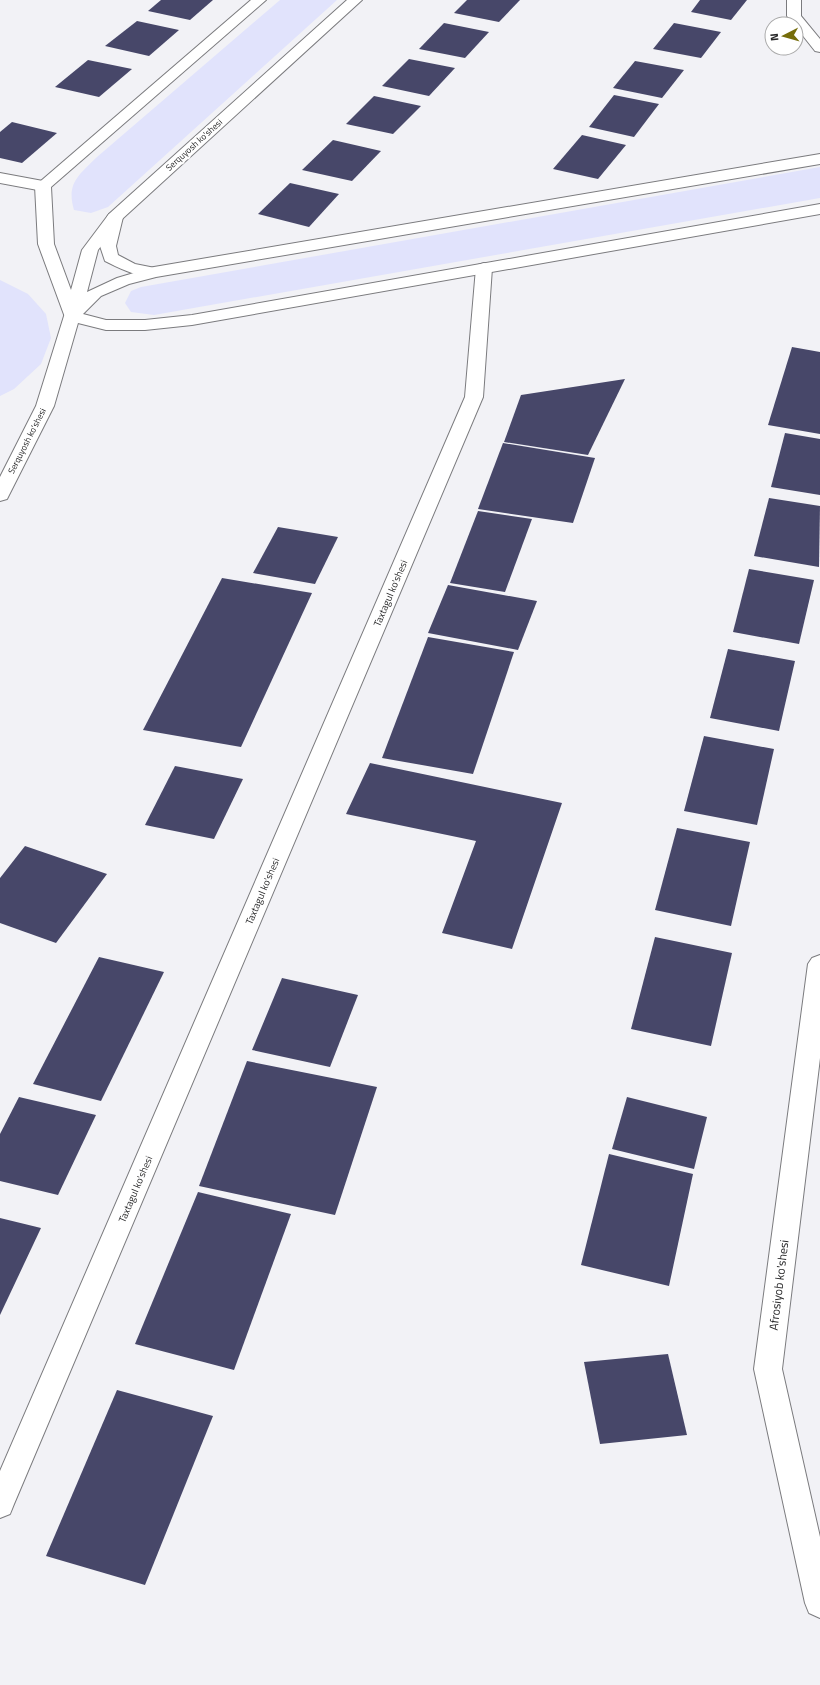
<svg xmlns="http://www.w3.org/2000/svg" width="820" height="1685" viewBox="0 0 820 1685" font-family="'Titillium Web',sans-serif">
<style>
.green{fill:#e1e3fc}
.building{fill:#474769}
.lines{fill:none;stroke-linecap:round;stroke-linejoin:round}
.street-casing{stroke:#7b7b7e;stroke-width:2}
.secondary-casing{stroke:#7b7b7e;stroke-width:2}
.street{fill:#fff;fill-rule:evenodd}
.secondary{fill:#fff;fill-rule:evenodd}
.labels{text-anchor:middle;stroke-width:4;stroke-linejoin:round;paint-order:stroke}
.far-street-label{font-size:9px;fill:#272728;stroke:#fff}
.street-label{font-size:10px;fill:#272728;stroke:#fff}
.near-street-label{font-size:12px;fill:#272728;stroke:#fff}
</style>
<rect width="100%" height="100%" fill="#f2f2f6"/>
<g class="green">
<path d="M280,0h57l-229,207 -17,6 -17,-3c-8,-27 5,-35 23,-53z"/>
<path d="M820,167v31l-666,117 -23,-3 -6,-9 6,-12 10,-4z"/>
<path d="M0,280l28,14 18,20 5,24 -10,26 -27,25 -14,7z"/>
</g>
<g class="building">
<path d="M161,0h52l-23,20 -42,-9z"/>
<path d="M467,0h53l-21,22 -45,-9z"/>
<path d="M700,0h47l-16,20 -40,-8z"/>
<path d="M137,21l42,9 -30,26 -44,-10z"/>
<path d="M444,23l45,9 -24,26 -46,-9z"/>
<path d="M674,23l47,9 -20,26 -48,-9z"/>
<path d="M409,59l46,9 -26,28 -47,-10z"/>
<path d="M88,60l44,9 -33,28 -44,-10z"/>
<path d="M635,61l49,9 -22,28 -49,-10z"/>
<path d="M614,95l45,9 -25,33 -45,-10z"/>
<path d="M374,96l47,10 -28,28 -47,-10z"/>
<path d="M12,122l45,11 -35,30 -22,-5v-26z"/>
<path d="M582,135l44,10 -28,34 -45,-10z"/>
<path d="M333,140l48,11 -29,30 -50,-11z"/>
<path d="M290,183l49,11 -30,33 -51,-13z"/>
<path d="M792,347l28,5v82l-52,-9z"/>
<path d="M625,379l-37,76 -84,-13 17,-47z"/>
<path d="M785,433l35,6v56l-49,-8z"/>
<path d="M503,443l92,15 -22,65 -95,-14z"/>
<path d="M769,498l51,8 -1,61 -65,-11z"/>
<path d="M478,511l54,8 -27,73 -55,-9z"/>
<path d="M278,527l60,10 -23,47 -62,-11z"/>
<path d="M749,569l65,11 -15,64 -66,-12z"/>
<path d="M222,578l90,15 -71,154 -98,-17z"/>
<path d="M448,585l89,16 -19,49 -90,-17z"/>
<path d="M428,637l86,15 -41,122 -91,-16z"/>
<path d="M728,649l67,12 -16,70 -69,-13z"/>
<path d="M704,736l70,13 -17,76 -73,-14z"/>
<path d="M370,763l192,40 -50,146 -70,-16 34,-92 -130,-27z"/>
<path d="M175,766l68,13 -29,60 -69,-14z"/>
<path d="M677,828l73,14 -19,84 -76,-16z"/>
<path d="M25,846l82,28 -51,69 -56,-20v-45z"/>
<path d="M655,937l77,16 -21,93 -80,-17z"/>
<path d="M99,957l65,15 -63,129 -68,-17z"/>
<path d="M282,978l76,17 -28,72 -78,-17z"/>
<path d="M247,1061l130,26 -42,128 -136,-29z"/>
<path d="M19,1097l77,18 -38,80 -58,-14v-47z"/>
<path d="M627,1097l80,20 -13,52 -82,-20z"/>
<path d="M609,1154l84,20 -24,112 -88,-21z"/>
<path d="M198,1192l93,22 -57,156 -99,-26z"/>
<path d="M0,1218l41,10 -41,87z"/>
<path d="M668,1354l19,81 -87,9 -16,-82z"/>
<path d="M117,1390l96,26 -68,169 -99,-29z"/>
</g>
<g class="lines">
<defs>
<g id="street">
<path d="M787,0h14v16l19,23v13l-5,-1 -19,-24v-3h-3l-6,-8z"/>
<path d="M0,173l43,8 5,2 3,3 -3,3 -5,2 -43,-8z"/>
<path d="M115,212l6,2 2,3 -7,29 2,9 17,9 25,5 2,3 -2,3c-18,5 -39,-6 -55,-14l-5,-15 7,-29 2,-3z"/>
<path d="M484,263l6,2 2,3 -9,129 -469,1107 -4,10 -10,4v-47l465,-1074 11,-129 2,-3z"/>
<path d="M72,311l6,1 2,4 -26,90 -45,89 -2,4 -7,2v-24l36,-71 28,-90 2,-4z"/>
<path d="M820,955v103l-38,311 38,168v81l-11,-5 -4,-10 -51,-234 54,-405 4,-6z"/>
</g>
<path id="secondary" d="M251,0h15l-215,187 3,57 17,46 11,-40 27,-36 238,-214h15l-241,220 -23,30 -11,42 30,-14 37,-11 666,-113v10l-664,113 -27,7 -28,12 -18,18 23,6h39l47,-5 628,-111v10l-628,111 -47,5h-39l-40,-10 -28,-76 -3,-58z"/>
</defs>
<use href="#street" class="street-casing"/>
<use href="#secondary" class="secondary-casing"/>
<use href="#street" class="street"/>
<use href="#secondary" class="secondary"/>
</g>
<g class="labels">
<g class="far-street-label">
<text transform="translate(194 145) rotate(-42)" y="3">Serquyosh ko'shesi</text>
<text transform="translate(27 441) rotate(-63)" y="3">Serquyosh ko'shesi</text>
</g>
<g class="street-label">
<text transform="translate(390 593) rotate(-67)" y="4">Taxtagul ko'shesi</text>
<text transform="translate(262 891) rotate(-67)" y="4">Taxtagul ko'shesi</text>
<text transform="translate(135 1189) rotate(-67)" y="4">Taxtagul ko'shesi</text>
</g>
<g class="near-street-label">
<text transform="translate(779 1285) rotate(-83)" y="4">Afrosiyob ko'shesi</text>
</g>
</g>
<g transform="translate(784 36) rotate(264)"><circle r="19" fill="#ffffff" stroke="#a9a9a9"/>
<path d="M0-3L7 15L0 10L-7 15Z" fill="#766d0a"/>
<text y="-6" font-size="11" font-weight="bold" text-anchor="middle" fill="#272728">N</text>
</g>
</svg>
